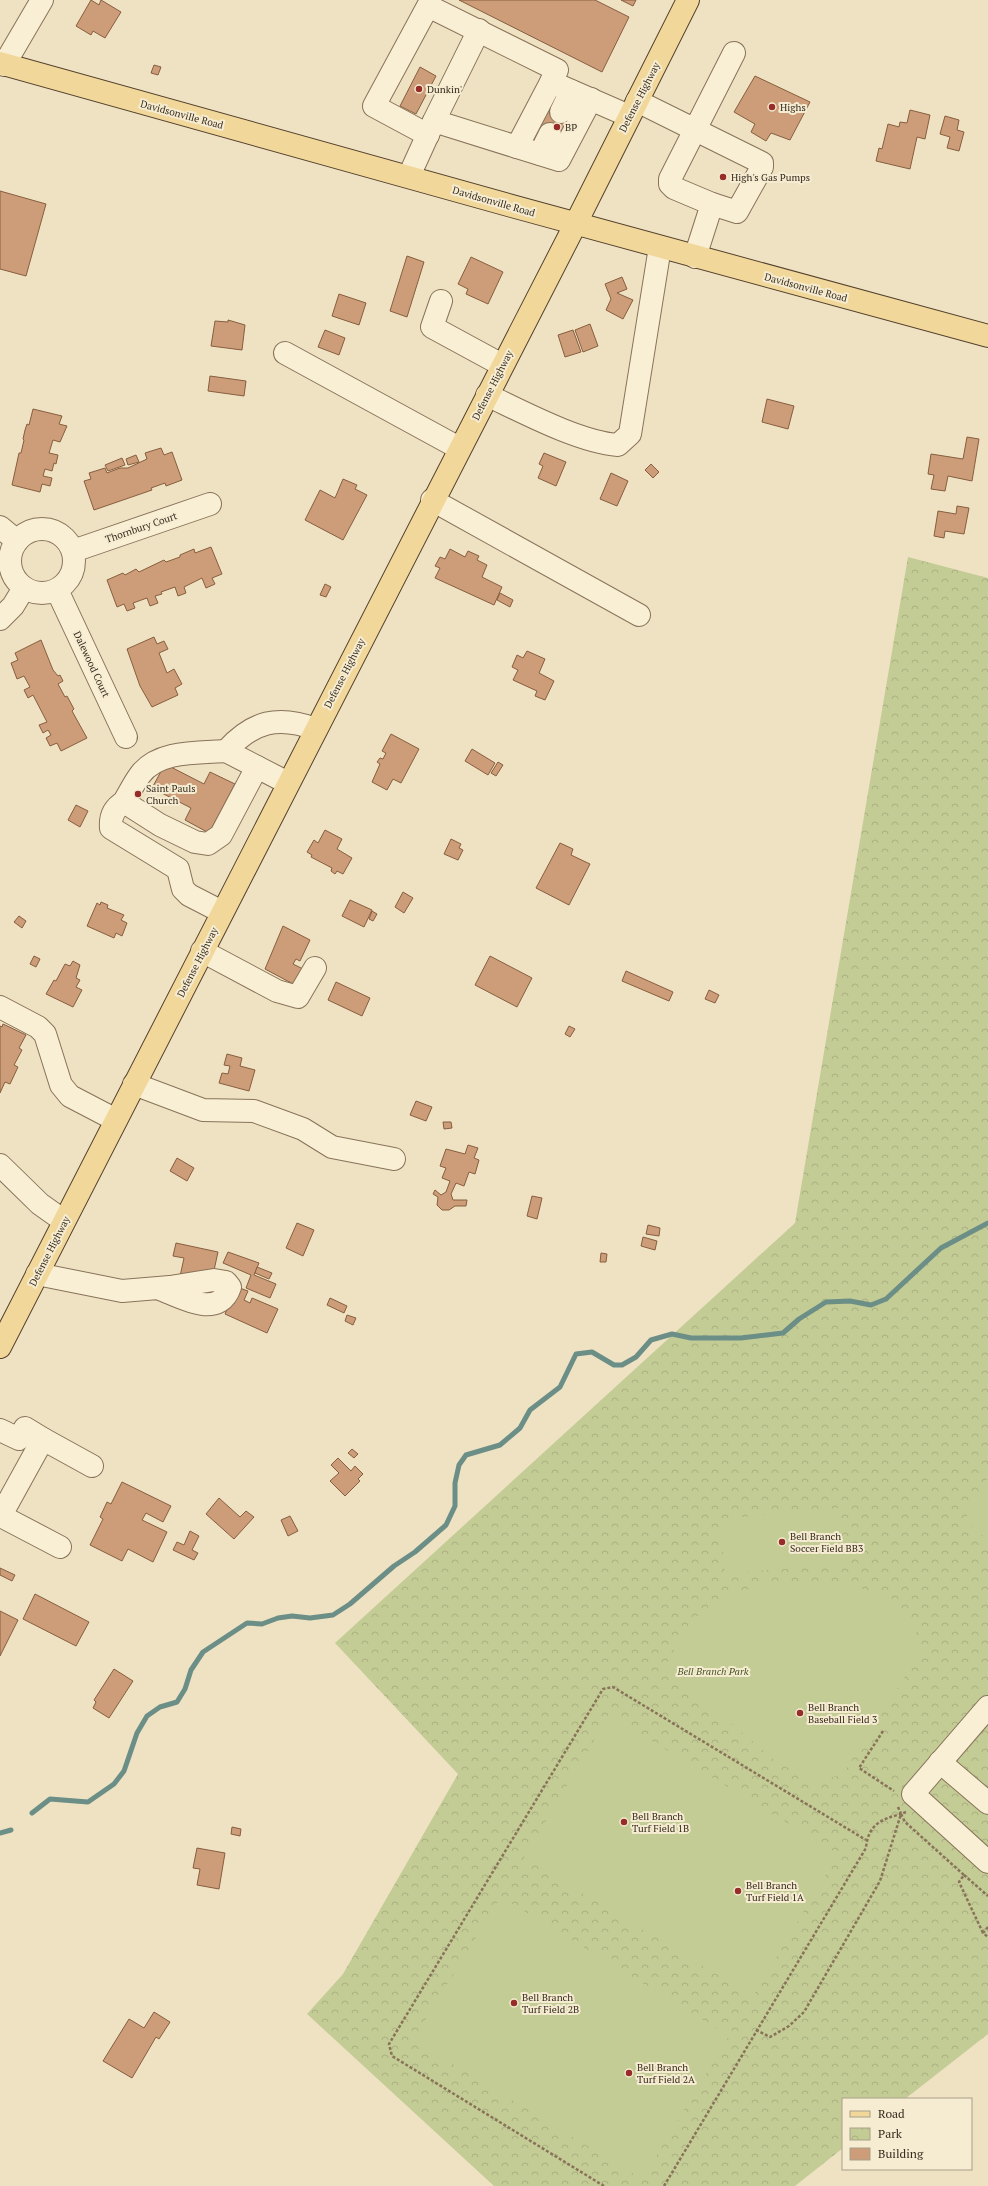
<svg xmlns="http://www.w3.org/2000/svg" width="988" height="2186" viewBox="0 0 988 2186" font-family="'PT Serif',serif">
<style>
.park{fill:url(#park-crowns)}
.pitch{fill:#c4cc96}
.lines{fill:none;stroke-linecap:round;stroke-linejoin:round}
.stream{stroke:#6b8e87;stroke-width:5}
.building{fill:#cc9d78;stroke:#875e3f}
.minor-casing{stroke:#887359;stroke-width:24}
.major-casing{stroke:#55412e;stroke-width:24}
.path{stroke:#887359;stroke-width:2.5;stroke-dasharray:3 2;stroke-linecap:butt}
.minor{stroke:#f9efd5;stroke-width:22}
.major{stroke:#f1d89a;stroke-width:22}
.poi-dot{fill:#972c29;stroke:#f5ecd2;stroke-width:1.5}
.labels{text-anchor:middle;stroke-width:4;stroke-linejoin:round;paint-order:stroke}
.poi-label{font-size:10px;fill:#372b1d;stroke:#f5ecd2;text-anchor:start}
.street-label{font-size:10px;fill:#372b1d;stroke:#f5ecd2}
.park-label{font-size:10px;font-style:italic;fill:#465424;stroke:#f5ecd2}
</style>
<defs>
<pattern id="park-crowns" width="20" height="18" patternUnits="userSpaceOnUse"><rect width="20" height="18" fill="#c4cc96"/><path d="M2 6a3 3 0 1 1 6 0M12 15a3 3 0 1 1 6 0" fill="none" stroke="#a9af81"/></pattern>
</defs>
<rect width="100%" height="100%" fill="#eee2c2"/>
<path class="park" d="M908,557l80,21v1456l-83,65h-62v49l-48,38h-301l-187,-172 36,-40 115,-200 -123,-131 460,-420z"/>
<g class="pitch">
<path d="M988,1477v63l-23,-20z"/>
<path d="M839,1508l6,57 -120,8 -6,-54z"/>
<path d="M832,1582c36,8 62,11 82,45 4,7 5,17 7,24l-79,124 -32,7 -38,-24 -107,-91c7,-12 13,-27 21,-38 36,-47 93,-46 146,-47z"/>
<path d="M609,1715l229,139 -85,142 -229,-138z"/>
<path d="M501,1897l228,139 -87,143 -229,-139z"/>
</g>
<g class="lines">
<g class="stream">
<path d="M32,1813l18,-14 38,3 26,-18 10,-13 13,-38 10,-17 13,-9 17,-5 8,-13 6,-19 12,-18 44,-29 15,1 16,-6 14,-2 18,2 23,-3 17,-11 44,-38 21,-14 31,-27 9,-19v-23l4,-18 7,-10 34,-10 20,-17 10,-18 30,-23 16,-33 16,-2 22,13h8l14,-8 15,-17 21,-6 19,4h50l42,-5 16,-14 27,-17 24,-1 21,4 15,-6 55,-51 47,-25"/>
<path d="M0,1833l11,-3"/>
</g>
</g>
<g class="building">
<path d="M91,0l8,5 2,-5 20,12 -16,26 -12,-7 -2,4 -15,-9z"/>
<path d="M459,0h136l34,17 -27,55z"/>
<path d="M621,0h15l-3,6z"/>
<path d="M154,65l7,2 -3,8 -7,-2z"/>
<path d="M420,67l16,9 -20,38 -16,-8z"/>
<path d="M755,76l55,26 -20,38 -19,-7 -5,8 -15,-9 4,-8 -21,-12z"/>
<path d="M545,104l32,16 -11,23 -32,-17z"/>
<path d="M910,110l20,5 -5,24 -8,-2 -7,32 -34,-8 3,-13 3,1 6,-25 11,3 1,-5 7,1z"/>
<path d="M945,116l14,4 -2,10 7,2 -5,19 -12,-3 3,-11 -10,-3z"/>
<path d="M0,191l46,13 -20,72 -26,-7z"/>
<path d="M407,256l17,6 -17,55 -17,-6z"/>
<path d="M471,257l32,15 -15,32 -22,-10 2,-5 -10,-5z"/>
<path d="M622,277l5,12 -10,4 16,7 -10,19 -17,-9 5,-11 -6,-15z"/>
<path d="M339,294l27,9 -7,22 -27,-9z"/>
<path d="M228,320l17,5 -3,25 -31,-4 4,-25 13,1z"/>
<path d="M590,324l8,22 -15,6 -8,-22z"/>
<path d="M325,330l20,8 -6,17 -21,-8z"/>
<path d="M573,330l8,22 -16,5 -7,-22z"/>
<path d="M210,376l36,5 -2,15 -36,-5z"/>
<path d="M767,399l27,7 -6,23 -26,-7z"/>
<path d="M33,409l29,7 -3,8 8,2 -7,16 -7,-2 -4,13 9,2 -2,9 -2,-1 -2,8 -7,-2 -2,7 9,2 -2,8 -8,-2 -2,8 -28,-7 7,-32h2l3,-13 -1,-1 2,-9 2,-6 2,1z"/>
<path d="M967,437l12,2 -7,42 -24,-5 -3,15 -14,-2 3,-14 -6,-1 3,-20 32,5z"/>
<path d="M161,448l3,7 8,-3 10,28 -16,6 -1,-3 -14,5 1,2 -58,20 -10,-29 7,-2 -2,-6 16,-5 2,5 13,-5h8l19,-9 -2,-6z"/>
<path d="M544,453l22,9 -10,24 -18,-8 5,-12 -4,-2z"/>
<path d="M136,455l3,7 -11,3 -2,-6z"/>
<path d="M122,458l3,7 -17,6 -3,-6z"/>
<path d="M651,464l8,8 -6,6 -8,-8z"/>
<path d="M611,473l17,8 -11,25 -17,-7z"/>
<path d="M343,479l14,6 -2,4 12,6 -24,45 -38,-20 15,-30 15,8z"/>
<path d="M957,506l12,2 -5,26 -19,-3 -1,7 -10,-2 4,-25 18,3z"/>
<path d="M211,547l11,27 -10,4 3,6 -9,4 -4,-10 -18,9 2,6 -8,3 -3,-9 -14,5 1,2 -7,2 3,7 -8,3 -3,-8 -14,5 2,5 -8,3 -3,-7 -7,3 -10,-27 16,-7 2,2 11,-6 3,3 25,-12 2,2 14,-5v-2l14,-6 1,4z"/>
<path d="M450,549l15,8 3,-6 11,5 -2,4 10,5 -5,12 20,10 -8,18 -59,-27 5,-10 -5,-2 5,-9 5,2z"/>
<path d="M325,584l6,3 -5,10 -6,-2z"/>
<path d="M500,593l13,7 -3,7 -13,-7z"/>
<path d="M154,637l3,7 7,-3 4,8 -9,4 8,20 7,-4 8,15 -7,4 3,7 -26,12 -12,-21 -13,-37z"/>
<path d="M41,640l12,30 5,6 2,-1 3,6 -5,3 7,13 2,-1 7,13 -2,2 15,27 -26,13 -4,-8 -7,3 -4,-8 5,-3 -3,-5 -5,3 -4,-8 8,-3 -14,-27 -5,3 -4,-8 6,-3 -6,-11 -7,3 -6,-16 7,-3 -3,-7z"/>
<path d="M527,651l18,8 -6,14 15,8 -9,19 -10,-4 2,-5 -24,-11 5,-10 -6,-3 5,-12 6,3z"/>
<path d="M391,734l28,15 -18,34 -8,-4 -6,11 -15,-8 8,-18 -3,-2 3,-4 3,1 3,-6 -4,-2z"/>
<path d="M472,749l23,14 -7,12 -23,-14z"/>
<path d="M498,762l5,3 -7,11 -5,-3z"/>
<path d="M165,764l39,20 6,-12 25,12 -26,49 -24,-13 6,-12 -39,-20z"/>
<path d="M76,805l12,6 -8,16 -12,-7z"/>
<path d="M325,830l17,9 -5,10 15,9 -9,16 -6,-3 -2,3 -4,-3 1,-3 -21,-11 1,-2 -5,-3 7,-12 4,3z"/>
<path d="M451,839l10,5 -2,4 4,2 -5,10 -14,-6z"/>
<path d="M560,843l13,6 -2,6 19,9 -21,41 -33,-17z"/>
<path d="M403,892l10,6 -9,15 -9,-6z"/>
<path d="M350,900l22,10 -8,17 -22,-11z"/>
<path d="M101,902l7,3 -1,3 17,7 -3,5 6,3 -5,13 -6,-3 -2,5 -27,-12 10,-23 3,2z"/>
<path d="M372,911l5,3 -4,7 -4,-2z"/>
<path d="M19,916l7,5 -4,7 -8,-6z"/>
<path d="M283,926l27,14 -10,21 -4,-2 -3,5 10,5 -8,16 -30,-16z"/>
<path d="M34,956l6,3 -4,8 -6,-3z"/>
<path d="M490,956l42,22 -15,29 -42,-22z"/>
<path d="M73,961l7,4 -4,13 4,2 -4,7 6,3 -9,17 -27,-13 8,-14 2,1 9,-17 5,2z"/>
<path d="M626,971l47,21 -4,9 -47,-20z"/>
<path d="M336,982l34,16 -8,18 -34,-16z"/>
<path d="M709,990l10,5 -4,8 -10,-4z"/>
<path d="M3,1024l23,11 -7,13 3,2 -8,15 4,2 -8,17 -5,-2 -5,11v-67l2,1z"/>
<path d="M569,1026l6,3 -5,8 -5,-3z"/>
<path d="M227,1054l15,4 -2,8 15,4 -6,21 -30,-8 3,-10 6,1 2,-8 -6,-1z"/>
<path d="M416,1101l16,6 -6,14 -16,-6z"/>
<path d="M443,1122h8l1,6 -8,1z"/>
<path d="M468,1145l10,3 -4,10 5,2 -4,14 -6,-2 -5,14 -8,-3 -5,11 2,6h14l-1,6h-11l-6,4h-7l-5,-5 1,-8 -5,-3 2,-4 6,5 5,-3 4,-11 -8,-3 4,-10 -6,-2 6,-17 19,5z"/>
<path d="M177,1158l17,10 -7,13 -17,-10z"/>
<path d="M532,1196l10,2 -5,21 -10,-3z"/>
<path d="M297,1223l17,7 -11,26 -17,-8z"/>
<path d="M648,1225l12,3 -1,8 -13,-2z"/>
<path d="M643,1237l14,4 -2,9 -14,-4z"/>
<path d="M176,1243l42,9 -5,23 -34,6 5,-23 -11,-2z"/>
<path d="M228,1252l31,11 -5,12 22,9 -6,14 -24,-10 5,-13 -28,-12z"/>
<path d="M601,1253l6,1 -1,8h-6z"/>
<path d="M257,1267l15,6 -3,6 -14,-6z"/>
<path d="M237,1287l11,4 -4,9 6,3 2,-5 26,11 -11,24 -42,-19z"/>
<path d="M330,1298l17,8 -3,7 -17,-8z"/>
<path d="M347,1315l9,3 -3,7 -8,-4z"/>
<path d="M352,1449l6,5 -4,4 -6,-5z"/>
<path d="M338,1458l13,13 4,-5 8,8 -5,5 2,2 -15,15 -15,-15 9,-8 -8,-8z"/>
<path d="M122,1482l49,24 -8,16 -17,-9 -4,7 25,12 -14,30 -25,-13 -6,12 -32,-16 13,-26 -3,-2 7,-15 4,2z"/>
<path d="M219,1498l21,19 6,-6 8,6 -20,22 -28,-25z"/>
<path d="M290,1516l8,15 -10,5 -7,-16z"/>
<path d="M190,1531l9,5 -7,14 6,3 -4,7 -21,-10 4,-8 7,3z"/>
<path d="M0,1568l15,7 -3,6 -12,-6z"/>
<path d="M35,1594l54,28 -13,24 -53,-27z"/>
<path d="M0,1611l18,9 -18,36z"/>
<path d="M114,1669l19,12 -24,37 -16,-10 3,-6 -2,-2z"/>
<path d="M232,1827l9,2 -1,7 -9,-2z"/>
<path d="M197,1848l28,5 -6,36 -22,-4 3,-16 -7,-1z"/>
<path d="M154,2012l16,10 -11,17 -3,-2 -24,41 -29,-17 26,-42 15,9z"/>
</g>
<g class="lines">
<defs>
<g id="minor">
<path d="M4,65l38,-65"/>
<path d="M637,101l125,62v4l-25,45 -25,-8 -38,-16 -4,-4v-5l64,-126"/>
<path d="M561,112l10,-21"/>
<path d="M434,121l45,-91"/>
<path d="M428,135l-54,-29 54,-100 129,64 -6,12"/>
<path d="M517,147l42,13 32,-61"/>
<path d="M540,154l10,-20"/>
<path d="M409,176l25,-55 83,26 34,-65 78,34"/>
<path d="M695,257l17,-53"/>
<path d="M441,301l-9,26 70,38"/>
<path d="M285,353l174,95"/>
<path d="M487,395c36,17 92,47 131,50l12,-11 30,-187"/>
<path d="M432,500l207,115"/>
<path d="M0,527l17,14"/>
<circle cx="42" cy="561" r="32"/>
<path d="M73,551l137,-47"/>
<path d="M57,590l69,147"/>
<path d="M0,619l13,-13 11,-18"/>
<path d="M288,783l-62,-32c27,-30 52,-36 90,-22"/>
<path d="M124,802c5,-9 10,-19 16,-27 18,-25 58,-22 86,-24"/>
<path d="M222,912l-33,-17 -6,-6 -5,-20 -67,-41c-1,-11 3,-20 13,-26l36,23 35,17 13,2 13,-9 36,-68"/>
<path d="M202,951l75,40 21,6 17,-29"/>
<path d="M0,1007l38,20 7,7 16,51 9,11 46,24"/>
<path d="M134,1084l69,26 51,1 49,18 29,18 62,12"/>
<path d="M0,1165l40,39 24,17"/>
<path d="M37,1274l85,17 48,-4 44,-7 12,2 4,5c-11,33 -49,10 -70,2"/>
<path d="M0,1430l19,9 6,-11 18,11"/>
<path d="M1,1516l59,31"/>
<path d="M0,1517l43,-78 49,27"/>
<path d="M988,1707l-75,87 75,68"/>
<path d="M940,1762l48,41"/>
</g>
<g id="major">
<path d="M0,63c329,94 658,183 988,273"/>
<path d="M0,1347l575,-1122 113,-225"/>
</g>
</defs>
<use href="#minor" class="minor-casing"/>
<use href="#major" class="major-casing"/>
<g class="path">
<path d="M883,1731l-24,37 35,23"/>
<path d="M898,1807l3,7 5,-2"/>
<path d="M901,1814l4,8 59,53 -5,7 24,51"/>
<path d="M964,1875l24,21"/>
<path d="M988,1927l-5,6 5,4"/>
<path d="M756,2030l14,7 19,-11 15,-14 76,-131 21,-67"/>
<path d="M604,2186l-212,-130 -3,-12 214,-355 10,-2 253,153"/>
<path d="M664,2186l202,-338c2,-23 15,-29 35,-34"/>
</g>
<use href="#minor" class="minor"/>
<use href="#major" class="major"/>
</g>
<g class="poi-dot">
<circle cx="419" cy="89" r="4"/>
<circle cx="772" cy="107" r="4"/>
<circle cx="557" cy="127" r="4"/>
<circle cx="723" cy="177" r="4"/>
<circle cx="138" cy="794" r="4"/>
<circle cx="782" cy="1542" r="4"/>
<circle cx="800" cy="1713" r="4"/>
<circle cx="624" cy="1822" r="4"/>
<circle cx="738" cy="1891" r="4"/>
<circle cx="514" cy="2003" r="4"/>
<circle cx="629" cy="2073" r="4"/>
</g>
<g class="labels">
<g class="poi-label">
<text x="427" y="93">Dunkin'</text>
<text x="780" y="111">Highs</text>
<text x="565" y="131">BP</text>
<text x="731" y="181">High's Gas Pumps</text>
<text x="146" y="792">Saint Pauls<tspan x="146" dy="12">Church</tspan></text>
<text x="790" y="1540">Bell Branch<tspan x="790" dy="12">Soccer Field BB3</tspan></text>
<text x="808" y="1711">Bell Branch<tspan x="808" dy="12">Baseball Field 3</tspan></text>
<text x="632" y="1820">Bell Branch<tspan x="632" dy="12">Turf Field 1B</tspan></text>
<text x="746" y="1889">Bell Branch<tspan x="746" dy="12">Turf Field 1A</tspan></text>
<text x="522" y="2001">Bell Branch<tspan x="522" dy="12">Turf Field 2B</tspan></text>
<text x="637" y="2071">Bell Branch<tspan x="637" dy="12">Turf Field 2A</tspan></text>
</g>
<g class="street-label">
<text transform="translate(639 97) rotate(-63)" y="4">Defense Highway</text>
<text transform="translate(182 114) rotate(15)" y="4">Davidsonville Road</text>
<text transform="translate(494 201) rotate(16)" y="4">Davidsonville Road</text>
<text transform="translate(806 287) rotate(15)" y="4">Davidsonville Road</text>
<text transform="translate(492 385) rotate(-63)" y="4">Defense Highway</text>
<text transform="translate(141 527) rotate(-19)" y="4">Thornbury Court</text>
<text transform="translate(92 664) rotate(65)" y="4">Dalewood Court</text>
<text transform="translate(344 673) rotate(-63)" y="4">Defense Highway</text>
<text transform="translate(197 962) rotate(-63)" y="4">Defense Highway</text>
<text transform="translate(49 1251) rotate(-63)" y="4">Defense Highway</text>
</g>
<g class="park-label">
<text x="713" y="1675">Bell Branch Park</text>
</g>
</g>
<rect x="842" y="2098" width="130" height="72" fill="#f5ecd2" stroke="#a99f8a"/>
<rect x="850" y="2111" width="20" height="6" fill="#f1d89a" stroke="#a99f8a"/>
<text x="878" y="2118" font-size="12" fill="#372b1d">Road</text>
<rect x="850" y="2128" width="20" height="12" fill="url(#park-crowns)" stroke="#a99f8a"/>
<text x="878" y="2138" font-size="12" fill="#372b1d">Park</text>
<rect x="850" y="2148" width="20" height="12" fill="#cc9d78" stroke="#a99f8a"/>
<text x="878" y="2158" font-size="12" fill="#372b1d">Building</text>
</svg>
